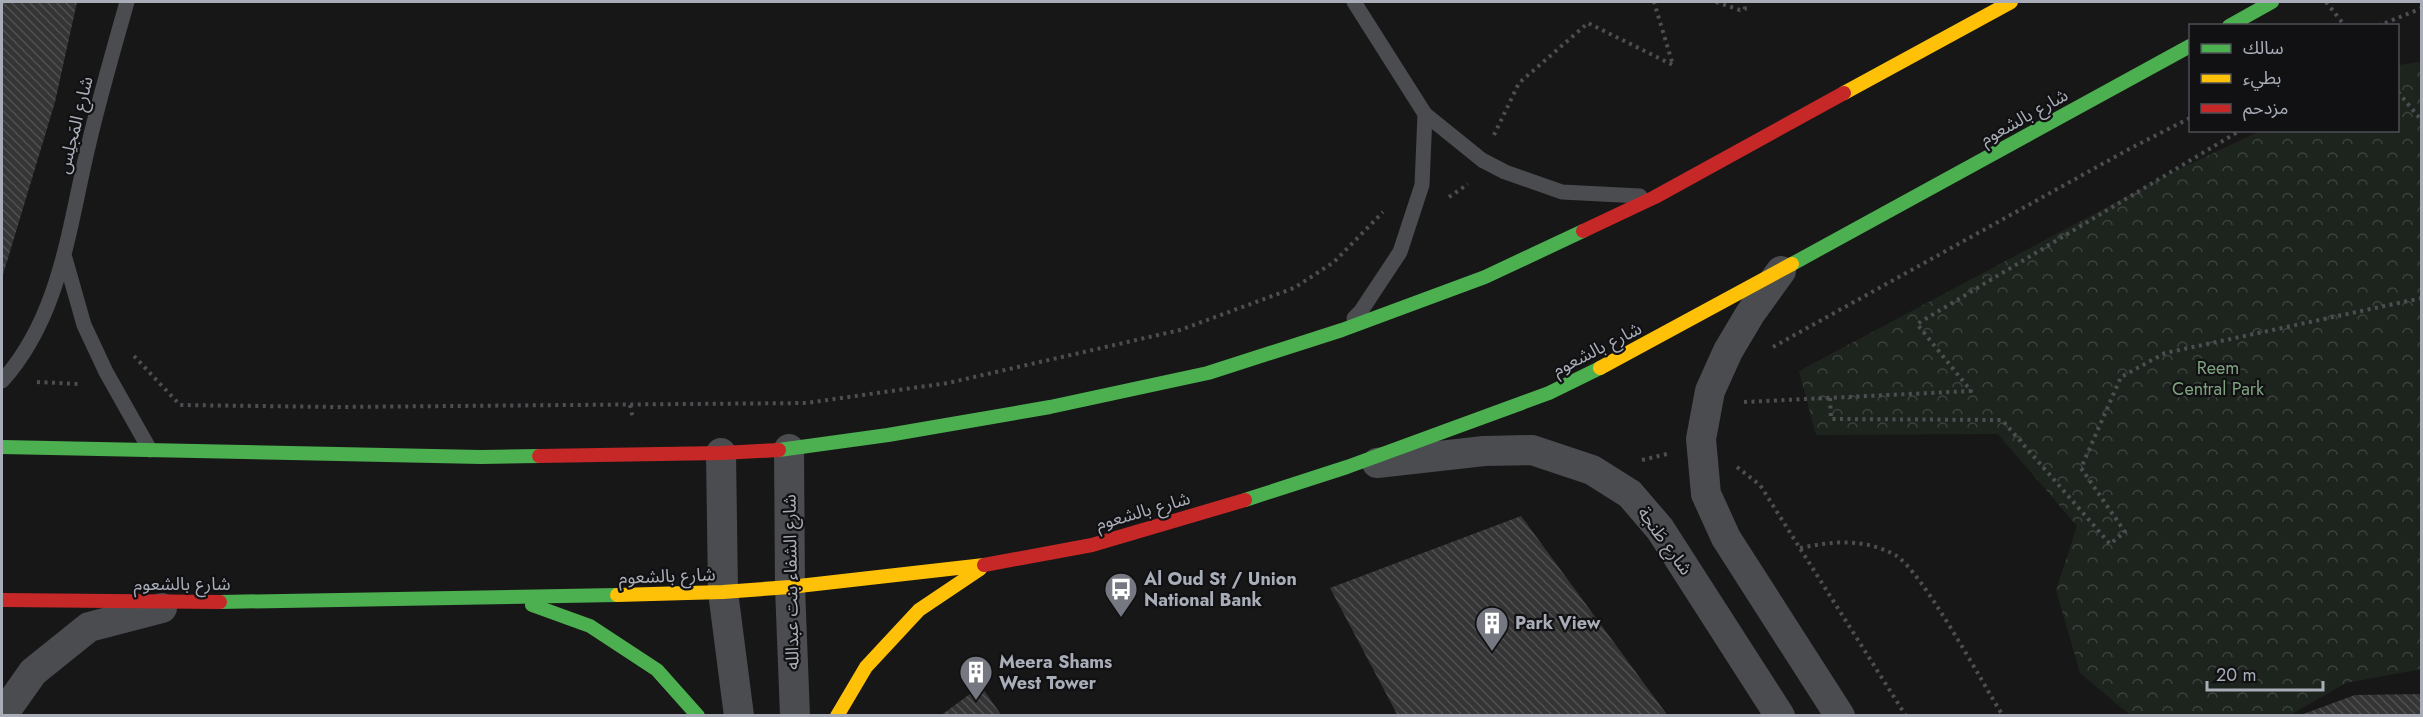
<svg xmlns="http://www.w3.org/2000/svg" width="2423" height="717" viewBox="0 0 2423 717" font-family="Jost,'Noto Sans Arabic',sans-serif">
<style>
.forest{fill:url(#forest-crowns)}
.building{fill:url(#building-back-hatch)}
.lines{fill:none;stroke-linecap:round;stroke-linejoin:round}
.path{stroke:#4d4e52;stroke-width:4;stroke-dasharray:3 4.5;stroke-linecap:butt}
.lane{stroke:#4b4c50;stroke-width:15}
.street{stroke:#4b4c50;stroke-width:30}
.fast{stroke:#4caf50;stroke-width:14}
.slow{stroke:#ffc107;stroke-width:14}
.jam{stroke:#c62828;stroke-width:14}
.labels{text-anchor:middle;stroke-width:4.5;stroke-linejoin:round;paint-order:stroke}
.street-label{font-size:18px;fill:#a8adb8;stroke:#111113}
.park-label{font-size:18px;fill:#7fa381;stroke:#111113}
.poi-label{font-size:18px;font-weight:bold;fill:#a8adb8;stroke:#111113;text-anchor:start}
</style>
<defs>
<pattern id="forest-crowns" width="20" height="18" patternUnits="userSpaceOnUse" patternTransform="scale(1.5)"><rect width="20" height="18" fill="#1d241e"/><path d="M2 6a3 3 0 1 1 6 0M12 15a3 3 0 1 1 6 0" fill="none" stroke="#3b413d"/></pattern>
<pattern id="building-back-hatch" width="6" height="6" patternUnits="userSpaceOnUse" patternTransform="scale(1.5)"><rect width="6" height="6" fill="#353536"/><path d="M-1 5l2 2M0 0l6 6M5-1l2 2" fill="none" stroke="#4f5051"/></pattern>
</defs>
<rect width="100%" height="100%" fill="#171717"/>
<path class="forest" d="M2421,62v607l-75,14 -56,32h-160l-50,-42 -24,-83 21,-64 -79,-92 -182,1 -17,-64 368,-196 93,-44 138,-1v-65z"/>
<g class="building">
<path d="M2,2h75l-22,100 -53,176z"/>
<path d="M1521,516l147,200h-270l-68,-128z"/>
<path d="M981,686l21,30h-62z"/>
<path d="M2422,694v22h-124l57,-21z"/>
</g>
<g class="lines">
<g class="path">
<path d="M1716,2l24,8 5,-1 -1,-7"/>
<path d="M2326,2l19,24"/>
<path d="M2378,26l44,-18"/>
<path d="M2398,92l24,29"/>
<path d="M1494,135l25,-52 69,-60 85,42 -19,-63"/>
<path d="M1449,197l19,-13"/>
<path d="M1773,347l358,-199 59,-30"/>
<path d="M134,356l46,49 156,2 470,-4 142,-20 232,-53 114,-42 40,-26 49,-50"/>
<path d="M37,382l43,2"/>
<path d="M1830,398l1,21 171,1 108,124 15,-12 -44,-64 40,-91 44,-24 257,-55"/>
<path d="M1744,402l227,-11 -54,-67 324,-194"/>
<path d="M630,405l3,14"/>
<path d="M1642,460l25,-6"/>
<path d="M1737,467l23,18 146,231"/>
<path d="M1800,548c33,-7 64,-10 95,7 26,14 88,129 108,161"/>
</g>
<g class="lane">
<path d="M1354,2l71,112 57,46 23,12 57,20 78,4"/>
<path d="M65,258l19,67 22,47 44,78"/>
<path d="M1354,318l7,-7 39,-59 22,-67 3,-71"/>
<path d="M2,381c59,-65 67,-156 87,-238 11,-47 25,-95 38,-141"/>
</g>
<g class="street">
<path d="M1781,271l-31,43 -22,37 -18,40 -9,48 5,55 20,44 114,178"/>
<path d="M789,449l1,138 5,129"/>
<path d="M721,453l2,139 16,124"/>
<path d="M1377,463l107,-12 48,-1 60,20 38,24 30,35 120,187"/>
<path d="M2,716l31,-44 56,-45 73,-19"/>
</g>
<g class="fast">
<path d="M2229,26l43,-24"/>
<path d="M1792,264l398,-218"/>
<path d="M2,447l479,10 58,-1"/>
<path d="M779,450l109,-15 162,-28 158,-34 134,-43 143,-53 98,-46"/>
<path d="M1245,500l102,-33 202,-74 51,-25"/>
<path d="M220,602l397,-7"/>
<path d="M532,605l58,21 67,44 41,46"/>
</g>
<g class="slow">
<path d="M1844,93l167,-91"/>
<path d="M1600,368l192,-104"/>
<path d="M617,595l106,-3 67,-5 194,-22"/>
<path d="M837,716l29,-49 53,-57 61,-41"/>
</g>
<g class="jam">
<path d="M1583,231l72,-34 189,-104"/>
<path d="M539,456l182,-3 58,-3"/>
<path d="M984,565l108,-20 153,-45"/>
<path d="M2,600l218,2"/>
</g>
</g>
<defs>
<symbol id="bus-pin" viewBox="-11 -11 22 30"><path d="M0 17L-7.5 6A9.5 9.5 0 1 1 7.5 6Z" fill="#757880" stroke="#111113"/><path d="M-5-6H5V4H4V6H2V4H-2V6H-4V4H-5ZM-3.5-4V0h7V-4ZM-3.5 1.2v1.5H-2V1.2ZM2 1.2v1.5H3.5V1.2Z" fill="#fff"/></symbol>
<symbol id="building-pin" viewBox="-11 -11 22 30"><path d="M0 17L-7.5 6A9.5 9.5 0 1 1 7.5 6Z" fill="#757880" stroke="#111113"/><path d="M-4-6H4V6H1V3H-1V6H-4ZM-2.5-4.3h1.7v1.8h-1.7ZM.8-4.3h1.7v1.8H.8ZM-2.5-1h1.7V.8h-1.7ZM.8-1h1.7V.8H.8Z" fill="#fff"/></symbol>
</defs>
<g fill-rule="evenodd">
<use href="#bus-pin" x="1102" y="570" width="38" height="52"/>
<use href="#building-pin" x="1473" y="604" width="38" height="52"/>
<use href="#building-pin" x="957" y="653" width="38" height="52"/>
</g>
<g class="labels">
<g class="street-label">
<text transform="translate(2024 117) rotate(-29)" y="6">شارع بالشعوم</text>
<text transform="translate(75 125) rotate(-76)" y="6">شارع المَجلِس</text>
<text transform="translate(1597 349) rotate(-27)" y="6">شارع بالشعوم</text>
<text transform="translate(1143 511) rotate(-16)" y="6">شارع بالشعوم</text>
<text transform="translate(1665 541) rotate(54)" y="6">شارع طَنجة</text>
<text transform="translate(667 576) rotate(-2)" y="6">شارع بالشعوم</text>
<text transform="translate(791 582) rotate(-91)" y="6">شارع الشفاء بنت عبدالله</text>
<text x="182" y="590">شارع بالشعوم</text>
</g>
<g class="park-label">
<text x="2218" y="374">Reem<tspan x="2218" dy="21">Central Park</tspan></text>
</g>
<g class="poi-label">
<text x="1144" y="585">Al Oud St / Union<tspan x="1144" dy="21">National Bank</tspan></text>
<text x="1515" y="629">Park View</text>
<text x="999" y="668">Meera Shams<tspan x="999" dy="21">West Tower</tspan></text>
</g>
</g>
<rect width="2423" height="717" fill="none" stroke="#a8adb8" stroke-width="6"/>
<rect x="2189" y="24" width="210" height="108" fill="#111113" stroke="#4d4f55" stroke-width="1.5"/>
<rect x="2201" y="44" width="30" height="9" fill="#4caf50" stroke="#4d4f55" stroke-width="1.5"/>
<text x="2243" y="54" font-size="18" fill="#a8adb8">سالك</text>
<rect x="2201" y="74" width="30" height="9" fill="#ffc107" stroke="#4d4f55" stroke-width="1.5"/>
<text x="2243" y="84" font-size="18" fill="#a8adb8">بطيء</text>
<rect x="2201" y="104" width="30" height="9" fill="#c62828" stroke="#4d4f55" stroke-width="1.5"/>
<text x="2243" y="114" font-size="18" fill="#a8adb8">مزدحم</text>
<path d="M2207 681v9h116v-9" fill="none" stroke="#a8adb8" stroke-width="3"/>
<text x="2216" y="681" font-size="18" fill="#a8adb8" stroke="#111113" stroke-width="4.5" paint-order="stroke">20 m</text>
</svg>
